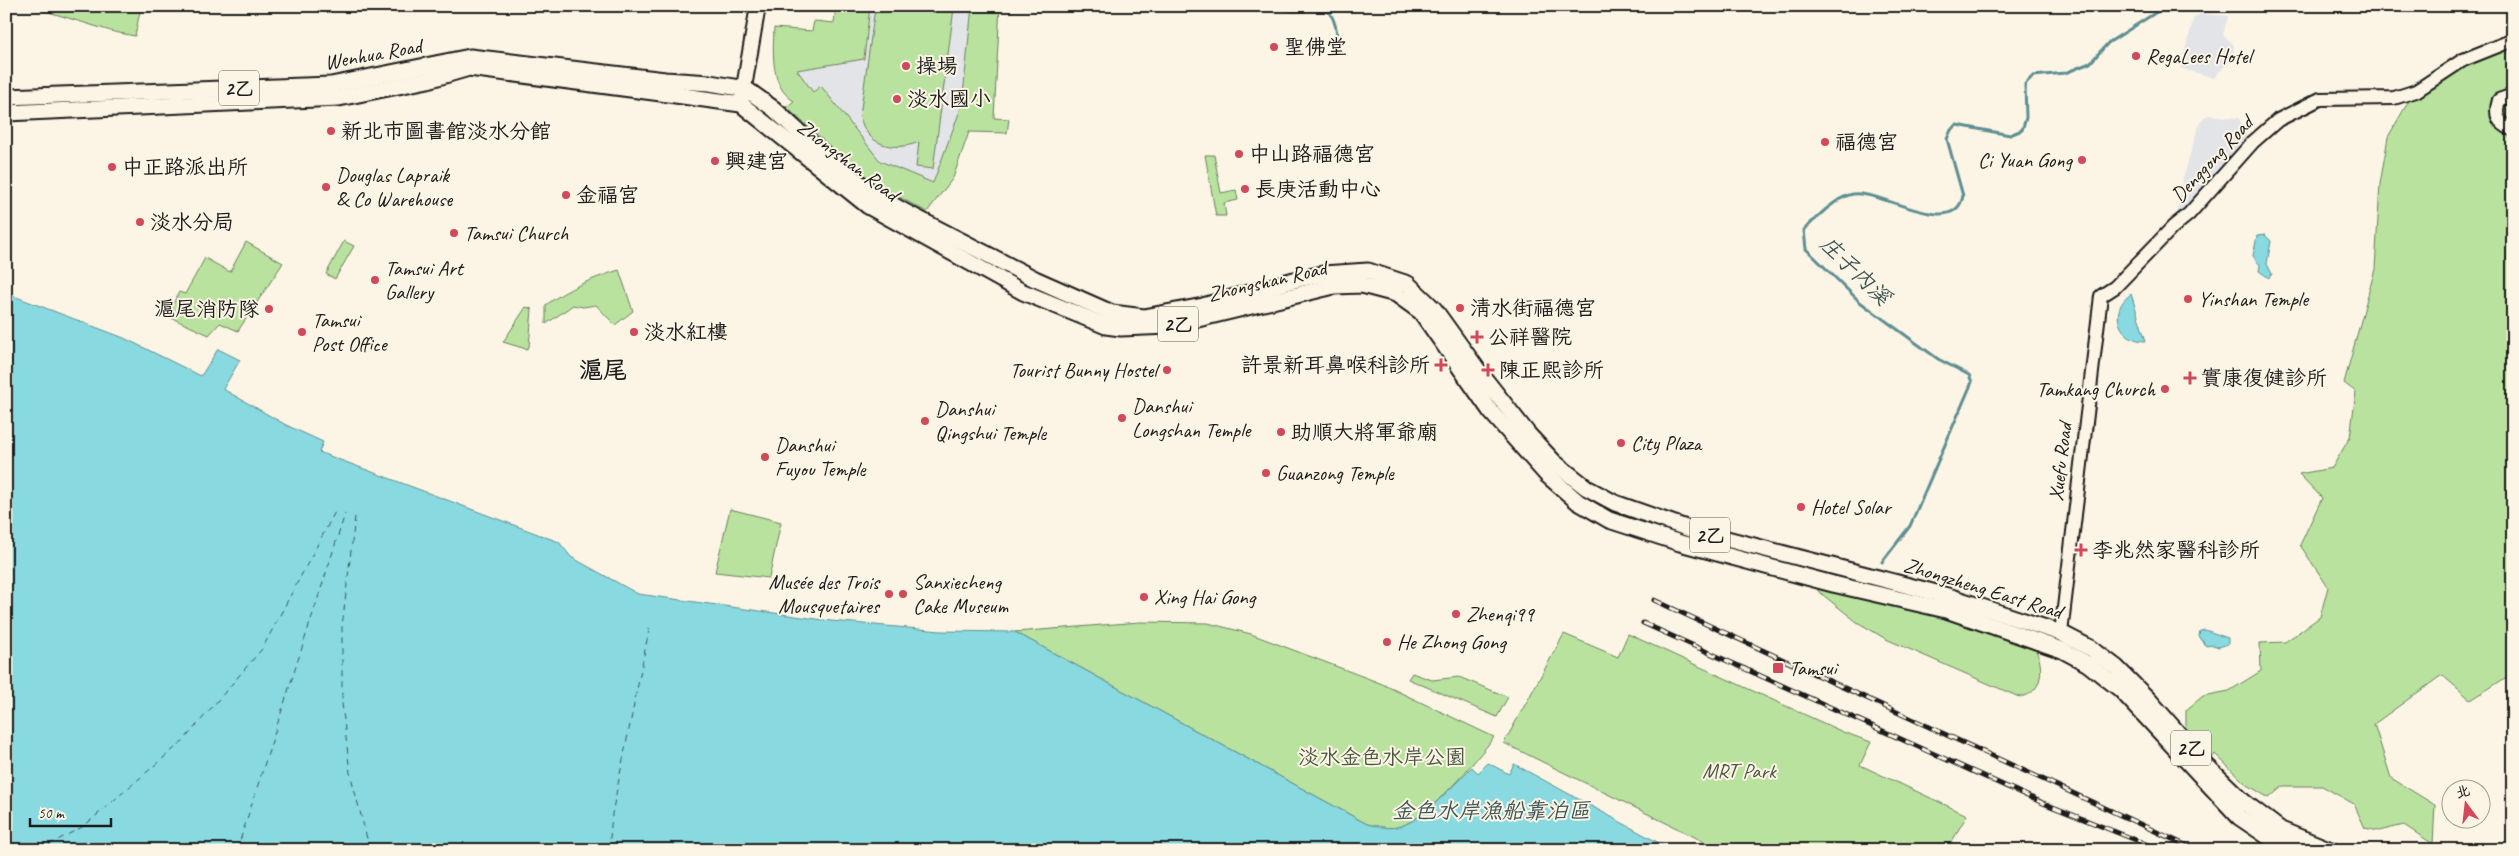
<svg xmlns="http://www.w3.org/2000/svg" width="2519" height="856" viewBox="0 0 2519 856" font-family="Caveat,'LXGW WenKai TC',sans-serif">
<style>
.built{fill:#e3e4e7}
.green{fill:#b9e29f;stroke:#6a7f5e}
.water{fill:#88dae0;stroke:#5d8e92}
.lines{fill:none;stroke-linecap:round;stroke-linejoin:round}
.stream{stroke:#5d8e92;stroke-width:3}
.ferry{stroke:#3c5557;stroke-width:1;stroke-dasharray:6 5;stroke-linecap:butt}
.tertiary-casing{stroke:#1c1c1c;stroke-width:16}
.secondary-casing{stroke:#1c1c1c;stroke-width:18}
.primary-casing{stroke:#1c1c1c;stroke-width:19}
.tertiary{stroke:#fcf5e5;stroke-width:12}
.secondary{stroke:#fcf5e5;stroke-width:14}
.primary{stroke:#fcf5e5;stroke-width:15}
.rail-casing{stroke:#1c1c1c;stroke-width:5}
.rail{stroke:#fcf5e5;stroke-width:3;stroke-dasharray:9;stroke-linecap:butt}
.poi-dot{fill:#d1495b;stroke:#fcf5e5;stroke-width:2}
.labels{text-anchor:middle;stroke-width:4;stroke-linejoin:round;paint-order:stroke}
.shield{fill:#fcf5e5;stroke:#5f5d58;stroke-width:1}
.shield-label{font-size:20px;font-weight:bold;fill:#1c1c1c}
.poi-label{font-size:21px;fill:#1c1c1c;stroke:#fcf5e5;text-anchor:start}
.street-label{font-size:21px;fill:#1c1c1c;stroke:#fcf5e5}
.park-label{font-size:21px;fill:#4b5743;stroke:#fcf5e5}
.water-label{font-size:22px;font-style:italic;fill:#3c5557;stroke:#fcf5e5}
.quarter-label{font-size:24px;font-weight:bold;fill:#1c1c1c;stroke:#fcf5e5}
</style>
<rect width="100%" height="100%" fill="#fcf5e5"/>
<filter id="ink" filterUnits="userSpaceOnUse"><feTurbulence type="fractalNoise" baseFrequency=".02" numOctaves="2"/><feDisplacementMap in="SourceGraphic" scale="10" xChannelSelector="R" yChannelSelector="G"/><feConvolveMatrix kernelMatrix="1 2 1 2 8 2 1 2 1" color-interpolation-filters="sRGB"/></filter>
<g filter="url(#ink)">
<g class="built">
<path d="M870,6h102l-10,99 -29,78 -53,-22 -59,-75 -8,6 -16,-23 67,-10z"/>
<path d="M2201,14l27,2 -5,19 11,10 -1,12 -19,21 -34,-10 14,-51z"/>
<path d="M2207,115l32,3 9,22 -71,78 3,-29 19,-65z"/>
</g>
<g class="green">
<path d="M29,6h112l-6,30 -21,-4z"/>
<path d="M836,6h34l-6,53 -67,11 16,22 8,-6 59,75 53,22 29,-78 10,-99h28l-6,112 15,1 -2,14 -38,-1 -16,46 -26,34 -62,-34 -79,-71 8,-6c-24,-14 -21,-49 -20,-73l38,3 2,-10 20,2z"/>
<path d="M877,6l77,2 -21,161 -17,-2 3,-25c-25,10 -53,4 -59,-26l14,-101z"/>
<path d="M2513,46v627l-42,27 -29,-25 -68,49 17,54 44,27 -2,39 -29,-19 -25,6 -14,-3 -11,-24 -32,-18h-39l-14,12 -23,-14 -31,-30 -7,10 -26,-31 4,-7v-16l17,-14 26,-5 32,-20 -1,-28 25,-1 35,-25 8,-30 -28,-42 22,-47 -23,-24 33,-6 18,-31 6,-45 -12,-9 31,-114 5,-85 8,-47 23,-40 51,-31z"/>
<path d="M1205,155h9l7,38 15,-3 2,10 -14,3 2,13h-10z"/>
<path d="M344,241l10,5 -19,33 -9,-5z"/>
<path d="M246,242l37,21 -45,68 -18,-8 -11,12 -42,-19 12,-24 6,2 20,-36 25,14z"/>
<path d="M619,270l14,41 -18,14 -19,-20 -13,2 -10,-2 -27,19v-19c22,-17 45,-26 73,-35z"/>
<path d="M526,307l6,2 -3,38 -3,2 -23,-7z"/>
<path d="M730,509l51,13 -12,56 -54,-6z"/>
<path d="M1817,586h10l110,30 97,31c11,17 10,48 -15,50l-133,-58 -29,-17 -39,-31z"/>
<path d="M1140,622l68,1 43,11 129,49 114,54c-18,24 -65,80 -93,89 -11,4 -24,0 -34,-2l-352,-192z"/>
<path d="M1564,634l54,23 10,-23 215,98 28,10 -11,23 107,50 -20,35h-226l-217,-107z"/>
<path d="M1412,673l20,7 27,-3 49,20 -11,20 -89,-38z"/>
</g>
<g class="water">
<path d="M2265,235l6,6 -4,23 5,10 -3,4 -10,-7 1,-6 -7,-9 4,-20z"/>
<path d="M6,293l118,45 77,38 17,-27 22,11 -17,29 63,36 37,17 -4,10 240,90 12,15 67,37 193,27 110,10 74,1 352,192c10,2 23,6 34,2 24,-8 52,-41 71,-59l6,6 10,-10 21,11 5,-10 158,86h-1666z"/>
<path d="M2131,294l15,47c-28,0 -38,-31 -15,-47z"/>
<path d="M2205,630l23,8v6l-9,3 -6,-2 -7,1 -7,-10 1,-5z"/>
</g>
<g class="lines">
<g class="stream">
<path d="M1275,6c6,2 13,5 19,5 32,-1 39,-9 44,30"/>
<path d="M1882,562l28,-36 62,-144 -3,-7 -31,-16 -78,-57 -54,-53 -2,-19c11,-11 32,-33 49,-36 26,-5 101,46 110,2l-16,-57 4,-9 6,-5 53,10 12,-5 4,-12 -1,-34 8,-8 32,-3 25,-10 18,-20 58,-37"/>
</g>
<g class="ferry">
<path d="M355,517l-13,110v76l8,70 20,77"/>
<path d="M39,850l45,-24 99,-85 79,-92 74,-139"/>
<path d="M237,850l108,-336"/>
<path d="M609,850l3,-36 38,-189"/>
</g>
<defs>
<g id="tertiary">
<path d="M2513,95l-14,5c-5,16 -1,23 14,30"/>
<path d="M2061,633l40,-337 14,-9 58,-60 16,-13 64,-72 25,-22 42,-21 74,-1 22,-7 47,-31 50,-20"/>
</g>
<path id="secondary" d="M742,99l16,-93"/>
<g id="primary">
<path d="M6,97l325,-12 139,-28 195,23 45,3 36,6 28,20 42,39 56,45 33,19 130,67 77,34 32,4 59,-11 91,-26 29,-6 45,-3 40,13 26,25 46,64 48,61 27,29 32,25 28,15 77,27 256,66 113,37 31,16 24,18 33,33 56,64 39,38 37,28 50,20"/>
<path d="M6,113l333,-15 89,-18 41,-12 192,25 80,11 127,102 155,86 83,34 15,2 48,-2 165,-40 28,-1 34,9 25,18 70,100 55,62 32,28 31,18 71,23 153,41 113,26 116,40 26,14 32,25 119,128 31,21 23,12"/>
</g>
</defs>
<use href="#tertiary" class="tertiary-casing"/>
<use href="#secondary" class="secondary-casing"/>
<use href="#primary" class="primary-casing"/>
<use href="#tertiary" class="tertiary"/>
<use href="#secondary" class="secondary"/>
<use href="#primary" class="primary"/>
<defs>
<g id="rail">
<path d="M1654,600l542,250"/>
<path d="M1643,623l400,180 118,47"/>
</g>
</defs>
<use href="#rail" class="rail-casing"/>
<use href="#rail" class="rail"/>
</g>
</g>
<g class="poi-dot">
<circle cx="1274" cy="47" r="5"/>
<circle cx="2136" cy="56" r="5"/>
<circle cx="906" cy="66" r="5"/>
<circle cx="897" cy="99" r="5"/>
<circle cx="331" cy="131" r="5"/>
<circle cx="1825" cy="142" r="5"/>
<circle cx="1239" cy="154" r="5"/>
<circle cx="2082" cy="160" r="5"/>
<circle cx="715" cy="161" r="5"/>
<circle cx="112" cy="167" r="5"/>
<circle cx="326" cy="187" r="5"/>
<circle cx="1245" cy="189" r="5"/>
<circle cx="566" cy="195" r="5"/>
<circle cx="140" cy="222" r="5"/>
<circle cx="454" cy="233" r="5"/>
<circle cx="375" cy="280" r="5"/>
<circle cx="2188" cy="299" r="5"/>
<circle cx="1460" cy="308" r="5"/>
<circle cx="269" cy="309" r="5"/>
<circle cx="302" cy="332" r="5"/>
<circle cx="634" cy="332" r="5"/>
<path d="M1474.5 329.5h5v5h5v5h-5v5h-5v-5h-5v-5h5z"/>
<path d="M1438.5 357.5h5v5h5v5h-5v5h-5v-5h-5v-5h5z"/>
<circle cx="1167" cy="370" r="5"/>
<path d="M1485.5 362.5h5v5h5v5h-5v5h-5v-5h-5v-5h5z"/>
<path d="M2187.5 370.5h5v5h5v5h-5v5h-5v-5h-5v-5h5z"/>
<circle cx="2165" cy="389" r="5"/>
<circle cx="1122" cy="418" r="5"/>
<circle cx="925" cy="421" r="5"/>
<circle cx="1281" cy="432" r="5"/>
<circle cx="1621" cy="443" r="5"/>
<circle cx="765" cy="457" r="5"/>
<circle cx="1266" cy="473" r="5"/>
<circle cx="1801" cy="507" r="5"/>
<path d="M2078.5 542.5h5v5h5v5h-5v5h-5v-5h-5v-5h5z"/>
<circle cx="889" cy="594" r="5"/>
<circle cx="903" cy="594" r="5"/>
<circle cx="1144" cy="597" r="5"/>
<circle cx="1456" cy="614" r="5"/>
<circle cx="1387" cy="642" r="5"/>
<rect x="1772" y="662" width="12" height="12" rx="2.5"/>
</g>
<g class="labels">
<g class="shield">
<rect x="219" y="70.5" width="40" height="35" rx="4"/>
<rect x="1158" y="306.5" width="40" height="35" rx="4"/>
<rect x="1690" y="517.5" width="40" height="35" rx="4"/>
<rect x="2171" y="730.5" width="40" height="35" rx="4"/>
</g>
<g class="shield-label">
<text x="239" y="95">2乙</text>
<text x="1178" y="331">2乙</text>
<text x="1710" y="542">2乙</text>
<text x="2191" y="755">2乙</text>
</g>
<g class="poi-label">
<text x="1284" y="54">聖佛堂</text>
<text x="2146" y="63">RegaLees Hotel</text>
<text x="916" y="73">操場</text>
<text x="907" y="106">淡水國小</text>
<text x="341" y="138">新北市圖書館淡水分館</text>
<text x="1835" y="149">福德宮</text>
<text x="1249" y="161">中山路福德宮</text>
<text x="2072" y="167" text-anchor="end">Ci Yuan Gong</text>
<text x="725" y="168">興建宮</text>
<text x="122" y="174">中正路派出所</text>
<text x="336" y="182">Douglas Lapraik<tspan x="336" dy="24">&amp; Co Warehouse</tspan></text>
<text x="1255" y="196">長庚活動中心</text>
<text x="576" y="202">金福宮</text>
<text x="150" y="229">淡水分局</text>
<text x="464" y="240">Tamsui Church</text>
<text x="385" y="275">Tamsui Art<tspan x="385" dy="24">Gallery</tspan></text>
<text x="2198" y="306">Yinshan Temple</text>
<text x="1470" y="315">清水街福德宮</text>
<text x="259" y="316" text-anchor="end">滬尾消防隊</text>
<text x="312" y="327">Tamsui<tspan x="312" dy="24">Post Office</tspan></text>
<text x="644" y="339">淡水紅樓</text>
<text x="1488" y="344">公祥醫院</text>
<text x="1430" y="372" text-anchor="end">許景新耳鼻喉科診所</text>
<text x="1157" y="377" text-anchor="end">Tourist Bunny Hostel</text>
<text x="1499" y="377">陳正煕診所</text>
<text x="2201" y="385">實康復健診所</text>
<text x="2155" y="396" text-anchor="end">Tamkang Church</text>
<text x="1132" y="413">Danshui<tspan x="1132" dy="24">Longshan Temple</tspan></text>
<text x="935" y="416">Danshui<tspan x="935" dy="24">Qingshui Temple</tspan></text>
<text x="1291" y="439">助順大將軍爺廟</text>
<text x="1631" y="450">City Plaza</text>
<text x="775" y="452">Danshui<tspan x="775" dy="24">Fuyou Temple</tspan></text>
<text x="1276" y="480">Guanzong Temple</text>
<text x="1811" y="514">Hotel Solar</text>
<text x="2092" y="557">李兆然家醫科診所</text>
<text x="879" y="589" text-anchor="end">Musée des Trois<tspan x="879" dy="24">Mousquetaires</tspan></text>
<text x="913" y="589">Sanxiecheng<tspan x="913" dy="24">Cake Museum</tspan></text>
<text x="1154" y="604">Xing Hai Gong</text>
<text x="1466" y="621">Zhenqi99</text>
<text x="1397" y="649">He Zhong Gong</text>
<text x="1789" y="675">Tamsui</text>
</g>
<g class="street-label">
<text transform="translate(373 54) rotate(-10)" y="7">Wenhua Road</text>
<text transform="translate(2212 159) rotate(-47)" y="7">Denggong Road</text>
<text transform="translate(848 160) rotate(37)" y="7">Zhongshan Road</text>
<text transform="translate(1267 281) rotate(-13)" y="7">Zhongshan Road</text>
<text transform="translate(2060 462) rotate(-83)" y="7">Xuefu Road</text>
<text transform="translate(1983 588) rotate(17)" y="7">Zhongzheng East Road</text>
</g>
<g class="park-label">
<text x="1382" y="764">淡水金色水岸公園</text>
<text x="1739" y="778">MRT Park</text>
</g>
<g class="water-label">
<text transform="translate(1856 270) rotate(44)" y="8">庄子內溪</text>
<text x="1491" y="818">金色水岸漁船靠泊區</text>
</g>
<g class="quarter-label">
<text x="603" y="378">滬尾</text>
</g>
</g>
<rect width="2519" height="856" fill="none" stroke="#fcf5e5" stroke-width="25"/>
<rect x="12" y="12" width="2494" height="831" fill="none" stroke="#1c1c1c" stroke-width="2" filter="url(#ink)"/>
<g transform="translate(2466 804) rotate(345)"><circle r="24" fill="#fcf5e5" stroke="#a29e95"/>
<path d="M0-4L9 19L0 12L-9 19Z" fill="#d1495b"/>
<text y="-8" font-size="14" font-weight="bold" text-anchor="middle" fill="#1c1c1c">北</text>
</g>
<path d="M30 818v8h81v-8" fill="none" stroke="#1c1c1c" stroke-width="2.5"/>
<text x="38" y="818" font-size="15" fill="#1c1c1c" stroke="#fcf5e5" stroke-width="4" paint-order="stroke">50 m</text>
</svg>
